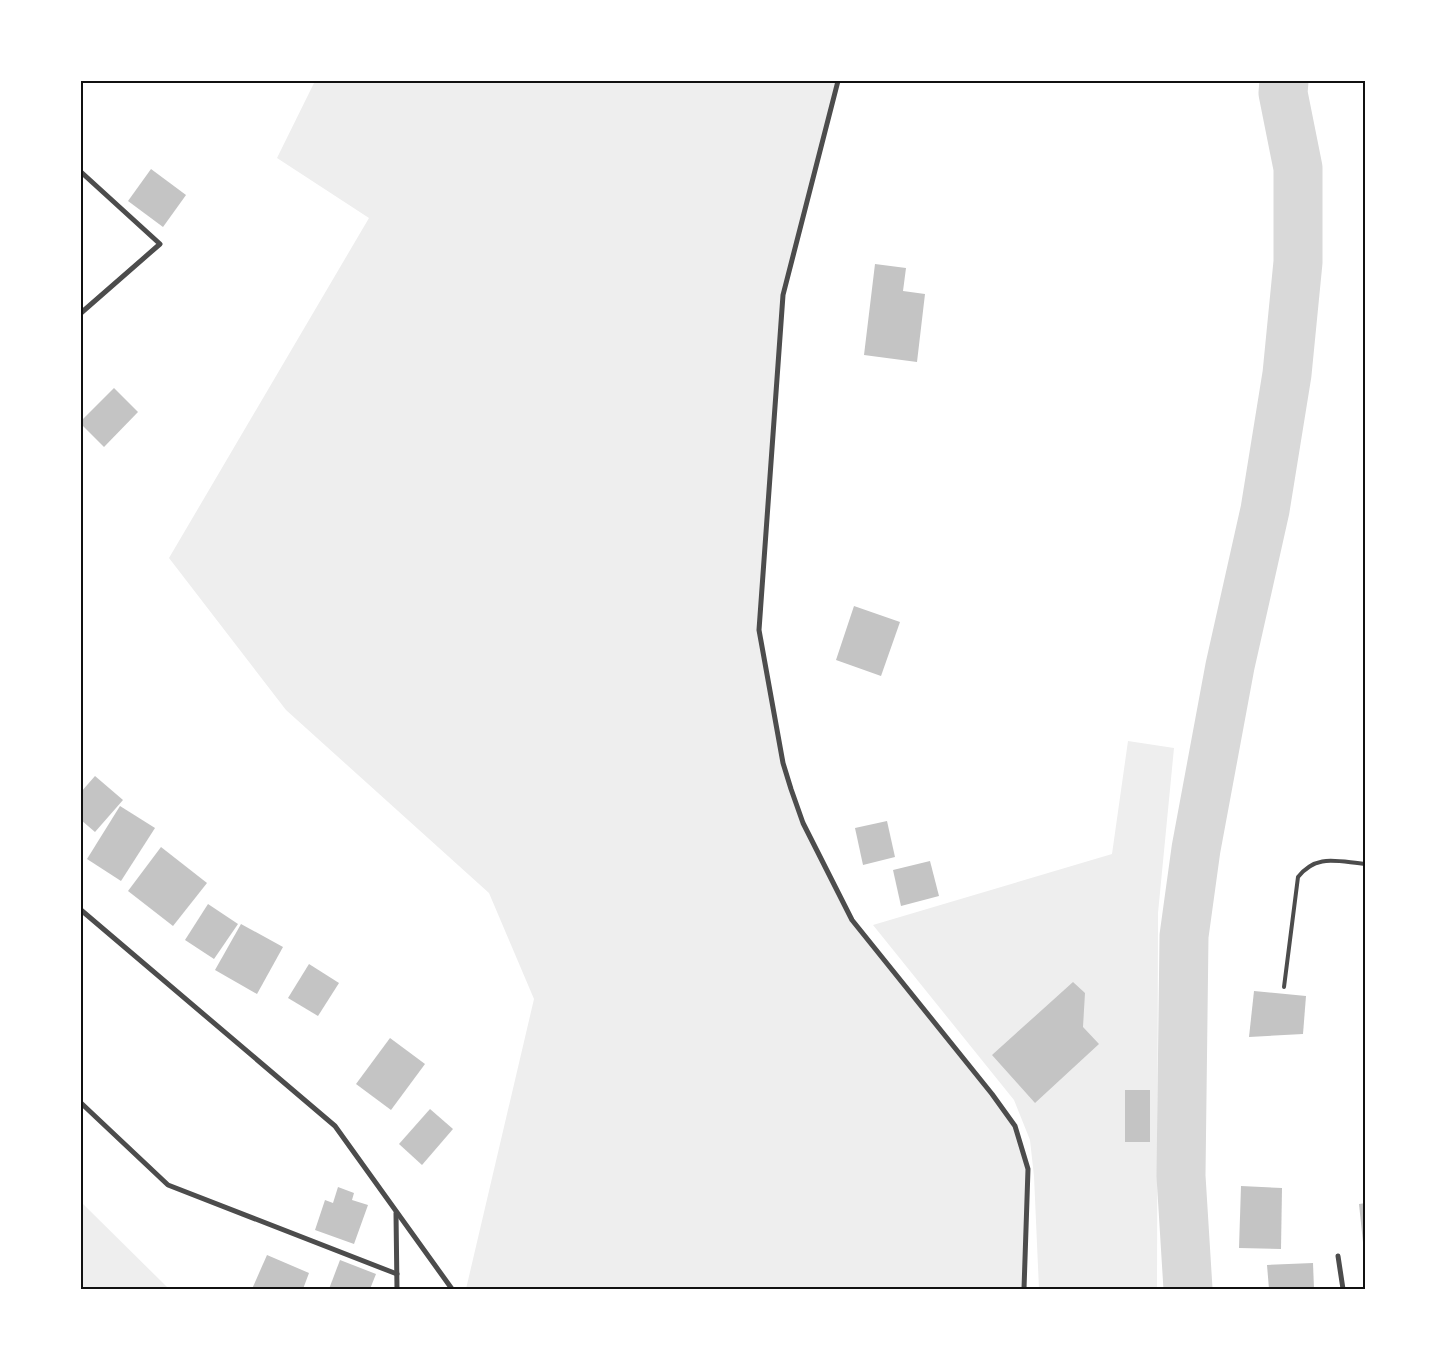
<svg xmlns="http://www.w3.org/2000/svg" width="1447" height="1370" viewBox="0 0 1447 1370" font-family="Signika,sans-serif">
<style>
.green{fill:#eee}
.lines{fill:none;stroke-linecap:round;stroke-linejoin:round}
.river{stroke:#d9d9d9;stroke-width:49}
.building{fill:#c4c4c4}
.service{stroke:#4c4c4c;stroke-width:4}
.minor{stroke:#4c4c4c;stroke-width:5}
.neatline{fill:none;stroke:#111;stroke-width:2}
</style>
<rect width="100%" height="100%" fill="#fff"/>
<g class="green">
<path d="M315,81h523l-55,214 -24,336 24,132 20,60 49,97 163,206 13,43 -4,120h-558l68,-290 -45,-106 -203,-183 -117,-152 200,-340 -92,-60z"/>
<path d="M1128,741l46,7 -16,165 -1,376h-118l-5,-113 -4,-36 -16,-40 -141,-175 239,-71z"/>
<path d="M81,1202l88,87h-88z"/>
</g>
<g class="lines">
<path class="river" d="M1188,1289l-7,-113 3,-240 12,-87 34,-183 35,-156 22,-136 11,-112v-94l-15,-75 1,-12"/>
</g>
<g class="building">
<path d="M151,169l35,26 -23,32 -35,-26z"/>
<path d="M875,264l31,4 -3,23 22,3 -8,68 -53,-7z"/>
<path d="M114,388l24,24 -34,35 -23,-23v-3z"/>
<path d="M854,606l46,16 -19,54 -45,-16z"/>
<path d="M95,776l28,24 -28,32 -14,-12v-28z"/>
<path d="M120,806l35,22 -34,53 -34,-22z"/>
<path d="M887,821l8,36 -32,8 -8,-37z"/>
<path d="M161,847l46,36 -34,43 -45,-35z"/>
<path d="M930,861l9,35 -38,10 -8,-36z"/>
<path d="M208,904l30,20 -24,35 -29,-19z"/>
<path d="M241,924l42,23 -26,47 -42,-24z"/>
<path d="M309,964l30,19 -21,33 -30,-18z"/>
<path d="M1073,982l12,11 -2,34 16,17 -64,59 -43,-48z"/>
<path d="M1254,991l52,5 -3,38 -54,3z"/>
<path d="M390,1038l35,26 -34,46 -35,-26z"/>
<rect x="1125" y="1090" width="25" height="52"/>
<path d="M430,1109l23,20 -31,36 -23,-21z"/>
<path d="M1241,1186l41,2 -1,61 -42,-1z"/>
<path d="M338,1187l16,6 -2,7 16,5 -14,39 -39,-14 10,-30 8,3z"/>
<path d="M1366,1203v49h-2l-5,-48z"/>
<path d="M267,1255l42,18 -6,16h-51z"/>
<path d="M340,1260l36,14 -6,15h-41z"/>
<path d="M1313,1263l1,26h-45l-2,-24z"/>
</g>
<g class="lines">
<path class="service" d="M1284,987l14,-110c19,-24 40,-15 68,-13"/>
<g class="minor">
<path d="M838,81l-55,214 -24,335 24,133 8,26 12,34 49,97 140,174 23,32 13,43 -4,120"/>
<path d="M81,172l79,72 -79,69"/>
<path d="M81,910l254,216 117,163"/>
<path d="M81,1103l87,82 229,89"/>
<path d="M396,1213l1,76"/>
<path d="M1338,1256l5,33"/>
</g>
</g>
<rect width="1447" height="1370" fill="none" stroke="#ffffff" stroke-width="165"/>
<rect x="82" y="82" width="1282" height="1206" class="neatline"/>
</svg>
